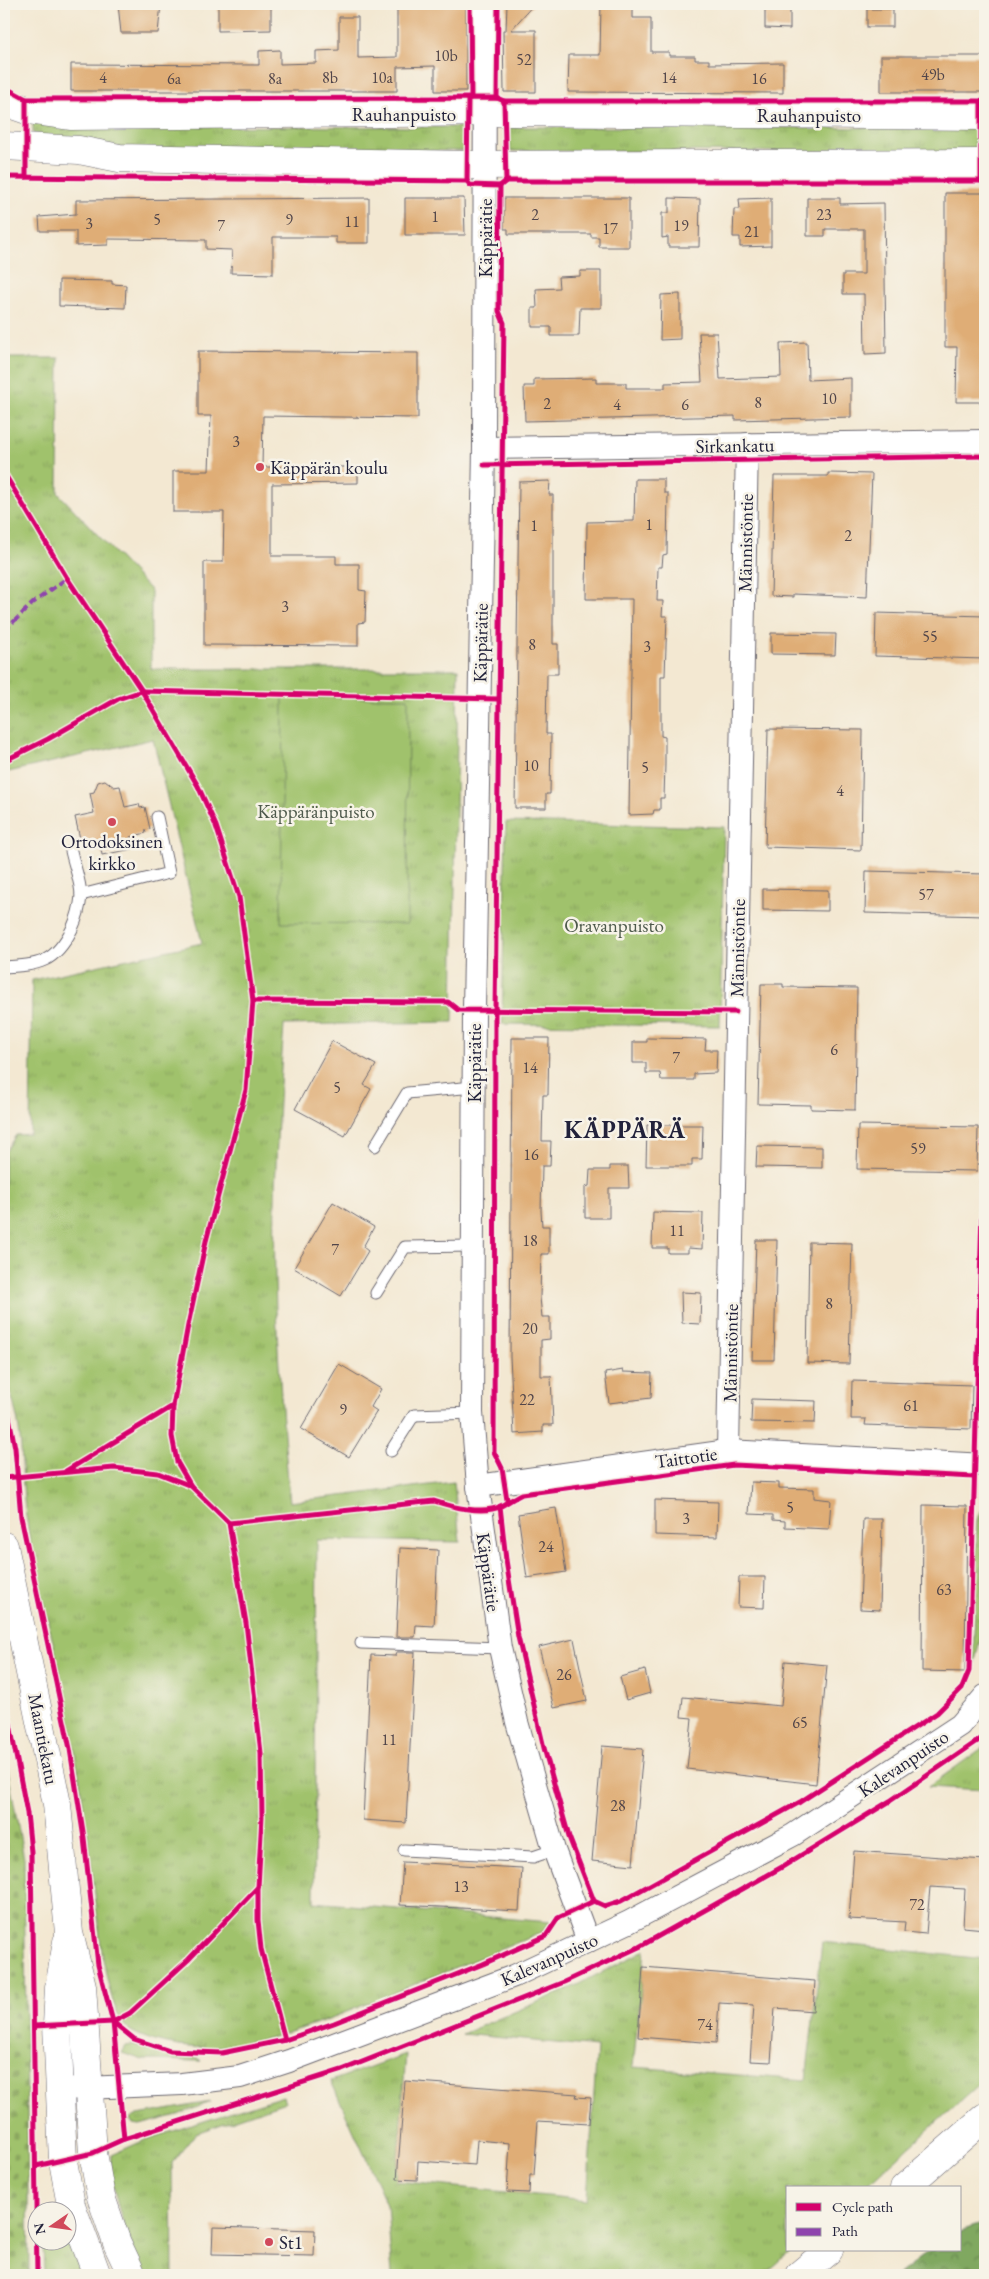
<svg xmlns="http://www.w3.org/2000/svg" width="989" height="2279" viewBox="0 0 989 2279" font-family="'EB Garamond',serif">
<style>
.grass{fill:url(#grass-tufts);stroke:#617254}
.forest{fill:url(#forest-crowns);stroke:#51654e}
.cemetery{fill:url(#cemetery-stones);stroke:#617254}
.pitch{fill:#a0c26c;stroke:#617254}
.building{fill:#dfad76}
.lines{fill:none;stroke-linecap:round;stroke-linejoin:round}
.lane-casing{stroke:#6b6770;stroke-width:13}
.street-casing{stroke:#6b6770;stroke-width:24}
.secondary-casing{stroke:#6b6770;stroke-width:29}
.highway-casing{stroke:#6b6770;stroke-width:29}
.lane{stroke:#fff;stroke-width:11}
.street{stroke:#fff;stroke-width:22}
.secondary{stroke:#fff;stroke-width:28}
.highway{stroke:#fff;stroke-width:28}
.quiet{stroke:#8e44ad;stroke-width:4;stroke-dasharray:8 4;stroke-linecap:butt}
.cycleway-casing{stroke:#f7f3e8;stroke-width:8}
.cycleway{stroke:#d6006c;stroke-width:5}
.poi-dot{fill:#d1495b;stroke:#f7f3e8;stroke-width:2}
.labels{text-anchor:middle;stroke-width:5;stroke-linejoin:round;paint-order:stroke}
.number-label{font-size:16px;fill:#51454a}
.street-label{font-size:19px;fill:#22223b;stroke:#f7f3e8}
.poi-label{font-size:19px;fill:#22223b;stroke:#f7f3e8;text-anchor:start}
.park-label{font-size:19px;fill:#4e5a4c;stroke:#f7f3e8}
.district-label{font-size:24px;font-weight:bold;letter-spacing:1px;fill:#22223b;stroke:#f7f3e8}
</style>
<defs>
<pattern id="grass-tufts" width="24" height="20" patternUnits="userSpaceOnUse" patternTransform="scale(1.25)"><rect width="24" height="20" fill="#a0c26c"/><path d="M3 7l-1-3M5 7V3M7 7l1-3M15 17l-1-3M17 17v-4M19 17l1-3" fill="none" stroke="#8aa65e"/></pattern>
<pattern id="forest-crowns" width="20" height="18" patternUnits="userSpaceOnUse" patternTransform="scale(1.25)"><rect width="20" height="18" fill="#80a860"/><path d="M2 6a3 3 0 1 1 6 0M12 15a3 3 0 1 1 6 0" fill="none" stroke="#688850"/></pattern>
<pattern id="cemetery-stones" width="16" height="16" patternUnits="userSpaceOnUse" patternTransform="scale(1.25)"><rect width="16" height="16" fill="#a0c26c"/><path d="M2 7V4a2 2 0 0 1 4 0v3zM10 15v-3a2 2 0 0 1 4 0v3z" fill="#8aa65e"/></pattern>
</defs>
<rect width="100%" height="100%" fill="#f7f3e8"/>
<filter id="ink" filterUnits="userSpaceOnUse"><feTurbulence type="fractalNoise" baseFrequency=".02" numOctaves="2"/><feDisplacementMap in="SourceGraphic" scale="10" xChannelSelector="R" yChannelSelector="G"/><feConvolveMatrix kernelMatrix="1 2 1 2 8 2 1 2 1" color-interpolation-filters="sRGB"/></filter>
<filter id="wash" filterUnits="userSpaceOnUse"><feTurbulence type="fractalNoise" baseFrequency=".0096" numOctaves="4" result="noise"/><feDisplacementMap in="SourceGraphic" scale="20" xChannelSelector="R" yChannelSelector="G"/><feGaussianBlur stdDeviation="1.12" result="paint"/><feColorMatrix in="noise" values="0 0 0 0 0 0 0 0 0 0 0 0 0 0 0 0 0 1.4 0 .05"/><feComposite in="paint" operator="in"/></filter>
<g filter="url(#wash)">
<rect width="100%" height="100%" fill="#f3e8d2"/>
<g class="grass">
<path d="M33,123l40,3 391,1v24l-321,-1 -110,-13z"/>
<path d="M510,127l465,1v24l-465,-1z"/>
<path d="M4,358h55l-1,135 93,98v78h307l-5,353 -169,3c-6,84 -11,169 -9,254 2,74 8,148 15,223l164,-20 6,60 -143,-2 -3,362 236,20 -7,10c-47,19 -93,38 -140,57 -77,31 -191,86 -272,42 -25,-14 -33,-109 -36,-137 -9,-76 -20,-151 -36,-226 -11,-50 -26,-101 -33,-153 -4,-25 -3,-52 -6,-77 -2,-23 -9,-44 -16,-65v-219l12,-19 14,-1 2,-154 170,-37 -49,-204 -149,34z"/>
<path d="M506,822l218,5 -4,199 -218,-2z"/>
<path d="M985,1508l-5,132 -7,29 4,-149 2,-7z"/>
<path d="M985,1746v44l-57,-3z"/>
<path d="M822,1942l163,17v120l-122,109h-75v62h4l-28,25h-372l-5,-70 -56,-124 75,-27 -10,127 191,19 10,-153 -135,-13 109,-46 74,-38 -12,117 173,13z"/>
<path d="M132,2045l31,9 35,4 3,3 -58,-1 -21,-7 4,-7z"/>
<path d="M283,2096l2,6 -89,31 -24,30 1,112h-29c-15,-35 -35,-82 -33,-120l34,-15z"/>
<path d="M210,2102l-32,13 -38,10 -7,-1 -3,-5 8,-4z"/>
<path d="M68,2238l15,37h-39l-1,-32 25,-1z"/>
</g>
<path class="forest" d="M985,2223v52h-88l33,-25h30v-19z"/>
<path class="cemetery" d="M4,1749l20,110 5,416h-25z"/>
<path class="pitch" d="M283,697l125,1 -1,226 -126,-1z"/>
<g id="blocks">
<g class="building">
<path d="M118,4h43l-3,29h-37z"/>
<path d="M218,4h53v26l-53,1z"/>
<path d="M397,4h69v87h-31v-25l-38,1v24h-326v-27l188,1v-14l21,-1v14l36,-1v-12l23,-1v-33h19v41l39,-1z"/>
<path d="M507,4h27l-23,26h25v62h-32l-1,-62h3z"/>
<path d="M601,4h32v14h18v34h18v4h26v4h14v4l74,-1v30l-215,-1 1,-37h31z"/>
<path d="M790,4v25l-25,-1v-23z"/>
<rect x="867" y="9" width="26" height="18"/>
<rect x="881" y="56" width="104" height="36"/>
<path d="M945,193h40v209h-29l1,-55h-12z"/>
<path d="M369,198v45h-33v-6h-63v37l-42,-1 1,-23 -26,-1v-9l-98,-1v6l-32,1v-15h-36l-1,-14 37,-3v-14z"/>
<path d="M405,198h59l1,37h-60z"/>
<path d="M504,198h125v49h-30v-10h-8v-3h-83v-5h-4z"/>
<path d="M669,198l31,1 -1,48h-31v-10l-6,1v-25h7z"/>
<path d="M771,198v48l-31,1v-10h-7l1,-28h6l-1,-10z"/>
<path d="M807,198h33v6l44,-1 2,150 -21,1 -1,-60h-21v-20h21v-45h-39v7h-18z"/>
<path d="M580,271h21v37h-21l-1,28h-28v-9h-19v-19h5l-1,-19 23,-1 -1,-11 22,-1z"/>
<path d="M59,280l53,1v3l14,1 -1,23 -66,-2z"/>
<path d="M680,294v45l-20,1 1,-45z"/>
<path d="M699,333h18l3,46 61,-2 -1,-34 27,-1 1,38 43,-2v39l-116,3v-4l-210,5 -1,-35h10v-7l62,-1v5h30v5h39v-5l37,-1z"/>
<path d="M198,351l220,2v65l-155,-2 -1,51h96v16l-86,1v72h64v8h23v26l7,1 -1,31 -7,1v23l-154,-1v-83h19l1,-50h-51v-41h36l2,-55h-13z"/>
<path d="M828,473l44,1 -5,123 -74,-3v3l-22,-1 3,-120h54z"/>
<path d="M635,479h29v14h4l-1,61 -4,1 -1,12h-4l-1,34h6l-1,15h5l-2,60h-4v60l4,1v27l-1,34h-4v12h-6l-1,4 -24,1 3,-216h-46l1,-77 47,-1z"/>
<path d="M550,481l-1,14h4v149h5v30h-11l-1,60h5l-1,60h-4v14h-31l4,-326z"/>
<path d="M876,613l109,3v43l-110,-3z"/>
<path d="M771,633l65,1 -1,21 -64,-1z"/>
<path d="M768,729l95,1 -2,120 -96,-3z"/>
<path d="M105,780l9,7 6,-1 5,21 14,-3 1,4 5,-1 5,22 -5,1 1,3 -16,4 2,12 -30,6 -2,-12 -18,4 -7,-30 19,-4 -4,-20 4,-1 4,-10z"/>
<path d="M866,871l119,3v42l-120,-3z"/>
<path d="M763,889l65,1v21l-65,-1z"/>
<path d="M761,984h22v3l74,1 -2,122 -44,-1v-4l-53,-1z"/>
<path d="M512,1038h37l-1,57h-5l-1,46h9l-1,25h-8l-1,45 1,15h7v28h-8l-1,44 2,19h8v22l-9,1v36h10l2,49h-10v7l-29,2 -4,-77z"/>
<path d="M647,1038l59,1 -1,11h12l-1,23 -22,1v6h-33l-1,-7h-14v-10h-13v-21h14z"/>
<path d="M332,1041l44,24 -12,20 7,4 -26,47 -50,-27z"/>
<path d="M647,1125h56l-1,34h-10v7h-46z"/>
<path d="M858,1125l120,2 -1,44 -120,-2z"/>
<path d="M757,1146l65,1v21l-66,-1z"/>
<path d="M610,1166h18l1,22h-20v30h-24v-31l4,-1 1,-16h20z"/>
<path d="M333,1202l41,25 -11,20 5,4 -27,45 -47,-28z"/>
<path d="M653,1212l50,1 -1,36 -14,-1v5h-20v-5h-16z"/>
<path d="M756,1240h21l-3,120h-22z"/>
<path d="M809,1242l43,1 -3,121 -42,-1z"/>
<path d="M681,1292l20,1 -1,31 -18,-1z"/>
<path d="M339,1364l42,25 -10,18 6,4 -28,46 -48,-28z"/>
<path d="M623,1370v2l29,1 -1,25 -42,5 -4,-30z"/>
<path d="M852,1381l120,4 -1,44 -106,-4 1,-6h-15z"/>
<path d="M752,1399l64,2 -1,22 -64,-1z"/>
<path d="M751,1482l28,1v5l35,1v9l17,2 -2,29 -44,-2v-6l-12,-1v-5l-24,-1z"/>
<path d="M655,1500l63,2 -1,35 -62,-2z"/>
<path d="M923,1505l44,1 -2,166 -43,-1z"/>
<path d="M556,1508l10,64 -39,6 -9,-64z"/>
<path d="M863,1519h19l-2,91 -20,-1z"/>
<path d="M400,1548l38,2 -4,76 -18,-1 -1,12h-19z"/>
<path d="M739,1577h26l-1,31 -26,-1z"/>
<path d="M574,1639l13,62 -33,7 -15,-61z"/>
<path d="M396,1652h19l-9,171 -43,-3 8,-165 24,1z"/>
<path d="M785,1661l42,4 -11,119 -129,-15 5,-51 -11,-1 2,-20 98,9z"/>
<path d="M645,1670l5,23 -24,7 -6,-23z"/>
<path d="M602,1746l41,3 -10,116 -41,-4z"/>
<path d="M854,1851l131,9v69l-22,-2 2,-38 -35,-2 -4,47 -22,-2 1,-10 -56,-3z"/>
<path d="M403,1862l119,6 -3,43 -119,-6z"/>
<path d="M643,1967l172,14 -2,30 -38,-3 -4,54 -21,-1 4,-56 -35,-2 -3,40 -78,-6z"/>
<path d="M405,2081l172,13 -1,3 15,1 -2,26 -51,-3 -4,54h-4l-1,18 -22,-1 3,-49 -33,-3 -2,25 -57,-4 -1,19 -20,-1z"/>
<path d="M213,2227l102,3 -1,26 -102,-2z"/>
</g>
</g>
</g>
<g filter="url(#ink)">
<use href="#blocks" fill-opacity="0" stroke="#6b6770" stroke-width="1"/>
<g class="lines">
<defs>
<g id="lane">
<path d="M81,895l88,-22 -12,-56"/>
<path d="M4,967c35,-2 51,-4 68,-38 5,-11 8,-21 9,-33 0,-14 -7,-31 -10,-45"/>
<path d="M375,1146l32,-53 67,-6"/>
<path d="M376,1293l29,-46 67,-1"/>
<path d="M391,1451l23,-36 58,-2"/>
<path d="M361,1643l139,5"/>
<path d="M404,1850l129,7 21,-7"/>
</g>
<g id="street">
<path d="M485,4l-1,444 -10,562 -2,403 6,73 22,162 17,74 37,128 34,91"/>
<path d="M484,448l501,-7"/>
<path d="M728,1451l19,-1007"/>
<path d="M478,1486l250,-35 257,14"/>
<path d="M59,2089l123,-5 58,-7 49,-16 225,-85 115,-54 164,-87 167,-110 25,-29"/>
</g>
<g id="secondary">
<path d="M4,102l23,8 43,6 435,-4 480,4"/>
<path d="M4,146l75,4 40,8 348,7 518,-2"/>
<path d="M4,1546l53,258 12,129 13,53 11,167 8,44 16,46 15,32"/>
<path d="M67,1942l-8,46 -2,37 6,136 8,44 26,70"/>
</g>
<g id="highway">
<path d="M904,2188l81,-71"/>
<path d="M799,2275l30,-25"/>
</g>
</defs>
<use href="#lane" class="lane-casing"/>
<use href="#street" class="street-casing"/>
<use href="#secondary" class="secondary-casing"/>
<use href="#highway" class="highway-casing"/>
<use href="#lane" class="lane"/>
<use href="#street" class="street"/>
<use href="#secondary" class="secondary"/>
<use href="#highway" class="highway"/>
<path class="quiet" d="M4,631l29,-28 34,-25"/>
<defs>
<g id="cycleway">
<path d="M4,87l22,12 471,-1 7,3h481"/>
<path d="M497,98l1,-94"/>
<path d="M504,101l2,80"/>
<path d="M981,101v80"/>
<path d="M4,177l463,4 3,4 30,1 6,-5h479"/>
<path d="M26,177v-78"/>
<path d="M467,181l1,-82 3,-1 -1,-94"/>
<path d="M500,186l-1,125 5,12 -9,687 -1,442 8,16 5,32"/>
<path d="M484,465l501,-9"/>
<path d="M4,473l63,105 75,113 56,95 18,40 23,71 14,104 -7,89 -40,151 -18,84 -15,81 -1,30 5,26 14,24 38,37 17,100 15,130 1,63 -4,71 -70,73 -58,53 -17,9 -79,4"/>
<path d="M4,761l44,-22 70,-40 24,-8 356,8"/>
<path d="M253,1001l195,1 10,8 278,2"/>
<path d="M4,1391l11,57 6,69 49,232 14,89 14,127 15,57 11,117"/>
<path d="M66,1471l107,-65"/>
<path d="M4,1478l110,-10 44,5 33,13"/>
<path d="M500,1506l6,54 12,77 26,111 25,89 25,64"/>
<path d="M229,1523l205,-22c18,6 50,14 67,5 7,-4 13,-8 21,-12l212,-29 240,12"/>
<path d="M4,1693l23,120 4,39 6,423"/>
<path d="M258,1887v33l3,29 24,91"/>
<path d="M113,2022l21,17 36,12 52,2 63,-13 49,-17 149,-59 63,-28 12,-18 36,-17 11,5 16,-5 179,-99 137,-89 25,-25 7,-17 16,-567"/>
<path d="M36,2166l57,-13 31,-14 218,-69 222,-88 75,-35 143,-80 108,-66 95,-65"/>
</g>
</defs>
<use href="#cycleway" class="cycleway-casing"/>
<use href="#cycleway" class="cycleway"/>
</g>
</g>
<g class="poi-dot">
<circle cx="260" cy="467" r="5"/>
<circle cx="112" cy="822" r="5"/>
<circle cx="269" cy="2242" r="5"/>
</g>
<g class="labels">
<g class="number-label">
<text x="446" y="61">10b</text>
<text x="524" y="65">52</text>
<text x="933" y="80">49b</text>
<text x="103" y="83">4</text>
<text x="330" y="83">8b</text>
<text x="382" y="83">10a</text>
<text x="669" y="83">14</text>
<text x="174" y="84">6a</text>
<text x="275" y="84">8a</text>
<text x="759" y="84">16</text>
<text x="535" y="220">2</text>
<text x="824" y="220">23</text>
<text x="435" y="222">1</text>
<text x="157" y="225">5</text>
<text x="289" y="225">9</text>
<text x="352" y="227">11</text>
<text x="89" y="229">3</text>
<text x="221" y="231">7</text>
<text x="681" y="231">19</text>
<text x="610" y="234">17</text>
<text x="752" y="237">21</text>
<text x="829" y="404">10</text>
<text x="758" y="408">8</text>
<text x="547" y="409">2</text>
<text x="617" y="410">4</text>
<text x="685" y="410">6</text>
<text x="236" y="447">3</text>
<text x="649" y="530">1</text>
<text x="534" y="531">1</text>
<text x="848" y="541">2</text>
<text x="285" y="612">3</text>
<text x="930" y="642">55</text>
<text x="532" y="650">8</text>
<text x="647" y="652">3</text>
<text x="531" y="771">10</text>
<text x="645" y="773">5</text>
<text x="840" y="796">4</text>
<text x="926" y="900">57</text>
<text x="834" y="1055">6</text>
<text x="676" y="1063">7</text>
<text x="530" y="1073">14</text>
<text x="337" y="1093">5</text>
<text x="918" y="1154">59</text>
<text x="531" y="1160">16</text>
<text x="677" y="1236">11</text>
<text x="530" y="1246">18</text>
<text x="335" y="1255">7</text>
<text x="829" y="1309">8</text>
<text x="530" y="1334">20</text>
<text x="527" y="1405">22</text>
<text x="911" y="1411">61</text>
<text x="343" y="1415">9</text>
<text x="790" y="1513">5</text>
<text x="686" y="1524">3</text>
<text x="546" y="1552">24</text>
<text x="944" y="1595">63</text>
<text x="564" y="1680">26</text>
<text x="800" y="1728">65</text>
<text x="389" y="1745">11</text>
<text x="618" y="1811">28</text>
<text x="461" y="1892">13</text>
<text x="917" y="1910">72</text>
<text x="705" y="2030">74</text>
</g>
<g class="street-label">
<text x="404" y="121">Rauhanpuisto</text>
<text x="809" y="122">Rauhanpuisto</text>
<text transform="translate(485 238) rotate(-90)" y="7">Käppärätie</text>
<text transform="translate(735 445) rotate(-1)" y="7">Sirkankatu</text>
<text transform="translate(745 543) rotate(-89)" y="7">Männistöntie</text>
<text transform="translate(480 643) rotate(-89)" y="7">Käppärätie</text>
<text transform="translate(737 948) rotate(-89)" y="7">Männistöntie</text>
<text transform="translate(474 1063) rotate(-90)" y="7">Käppärätie</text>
<text transform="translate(730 1353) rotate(-89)" y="7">Männistöntie</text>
<text transform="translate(686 1457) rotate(-8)" y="7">Taittotie</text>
<text transform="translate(489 1572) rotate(82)" y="7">Käppärätie</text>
<text transform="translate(44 1739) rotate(79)" y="7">Maantiekatu</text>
<text transform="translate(903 1763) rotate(-34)" y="7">Kalevanpuisto</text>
<text transform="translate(549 1959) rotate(-24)" y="7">Kalevanpuisto</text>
</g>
<g class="poi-label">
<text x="270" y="474">Käppärän koulu</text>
<text x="112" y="848" text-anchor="middle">Ortodoksinen<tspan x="112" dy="22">kirkko</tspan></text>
<text x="279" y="2249">St1</text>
</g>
<g class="park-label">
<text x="316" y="818">Käppäränpuisto</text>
<text x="614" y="932">Oravanpuisto</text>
</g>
<g class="district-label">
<text x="625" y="1138">KÄPPÄRÄ</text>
</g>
</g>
<rect width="989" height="2279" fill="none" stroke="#f7f3e8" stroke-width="20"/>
<rect x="786" y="2186" width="175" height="65" fill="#f7f3e8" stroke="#a29fa3"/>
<rect x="796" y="2203" width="25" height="8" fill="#d6006c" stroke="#a29fa3"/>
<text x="832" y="2212" font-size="15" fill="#22223b">Cycle path</text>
<rect x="796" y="2228" width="25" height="8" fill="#8e44ad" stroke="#a29fa3"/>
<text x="832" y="2236" font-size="15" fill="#22223b">Path</text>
<g transform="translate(52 2226) rotate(257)"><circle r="24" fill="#f7f3e8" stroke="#a29fa3"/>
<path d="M0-4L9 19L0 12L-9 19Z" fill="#d1495b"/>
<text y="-8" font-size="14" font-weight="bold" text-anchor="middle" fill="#22223b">N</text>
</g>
</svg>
